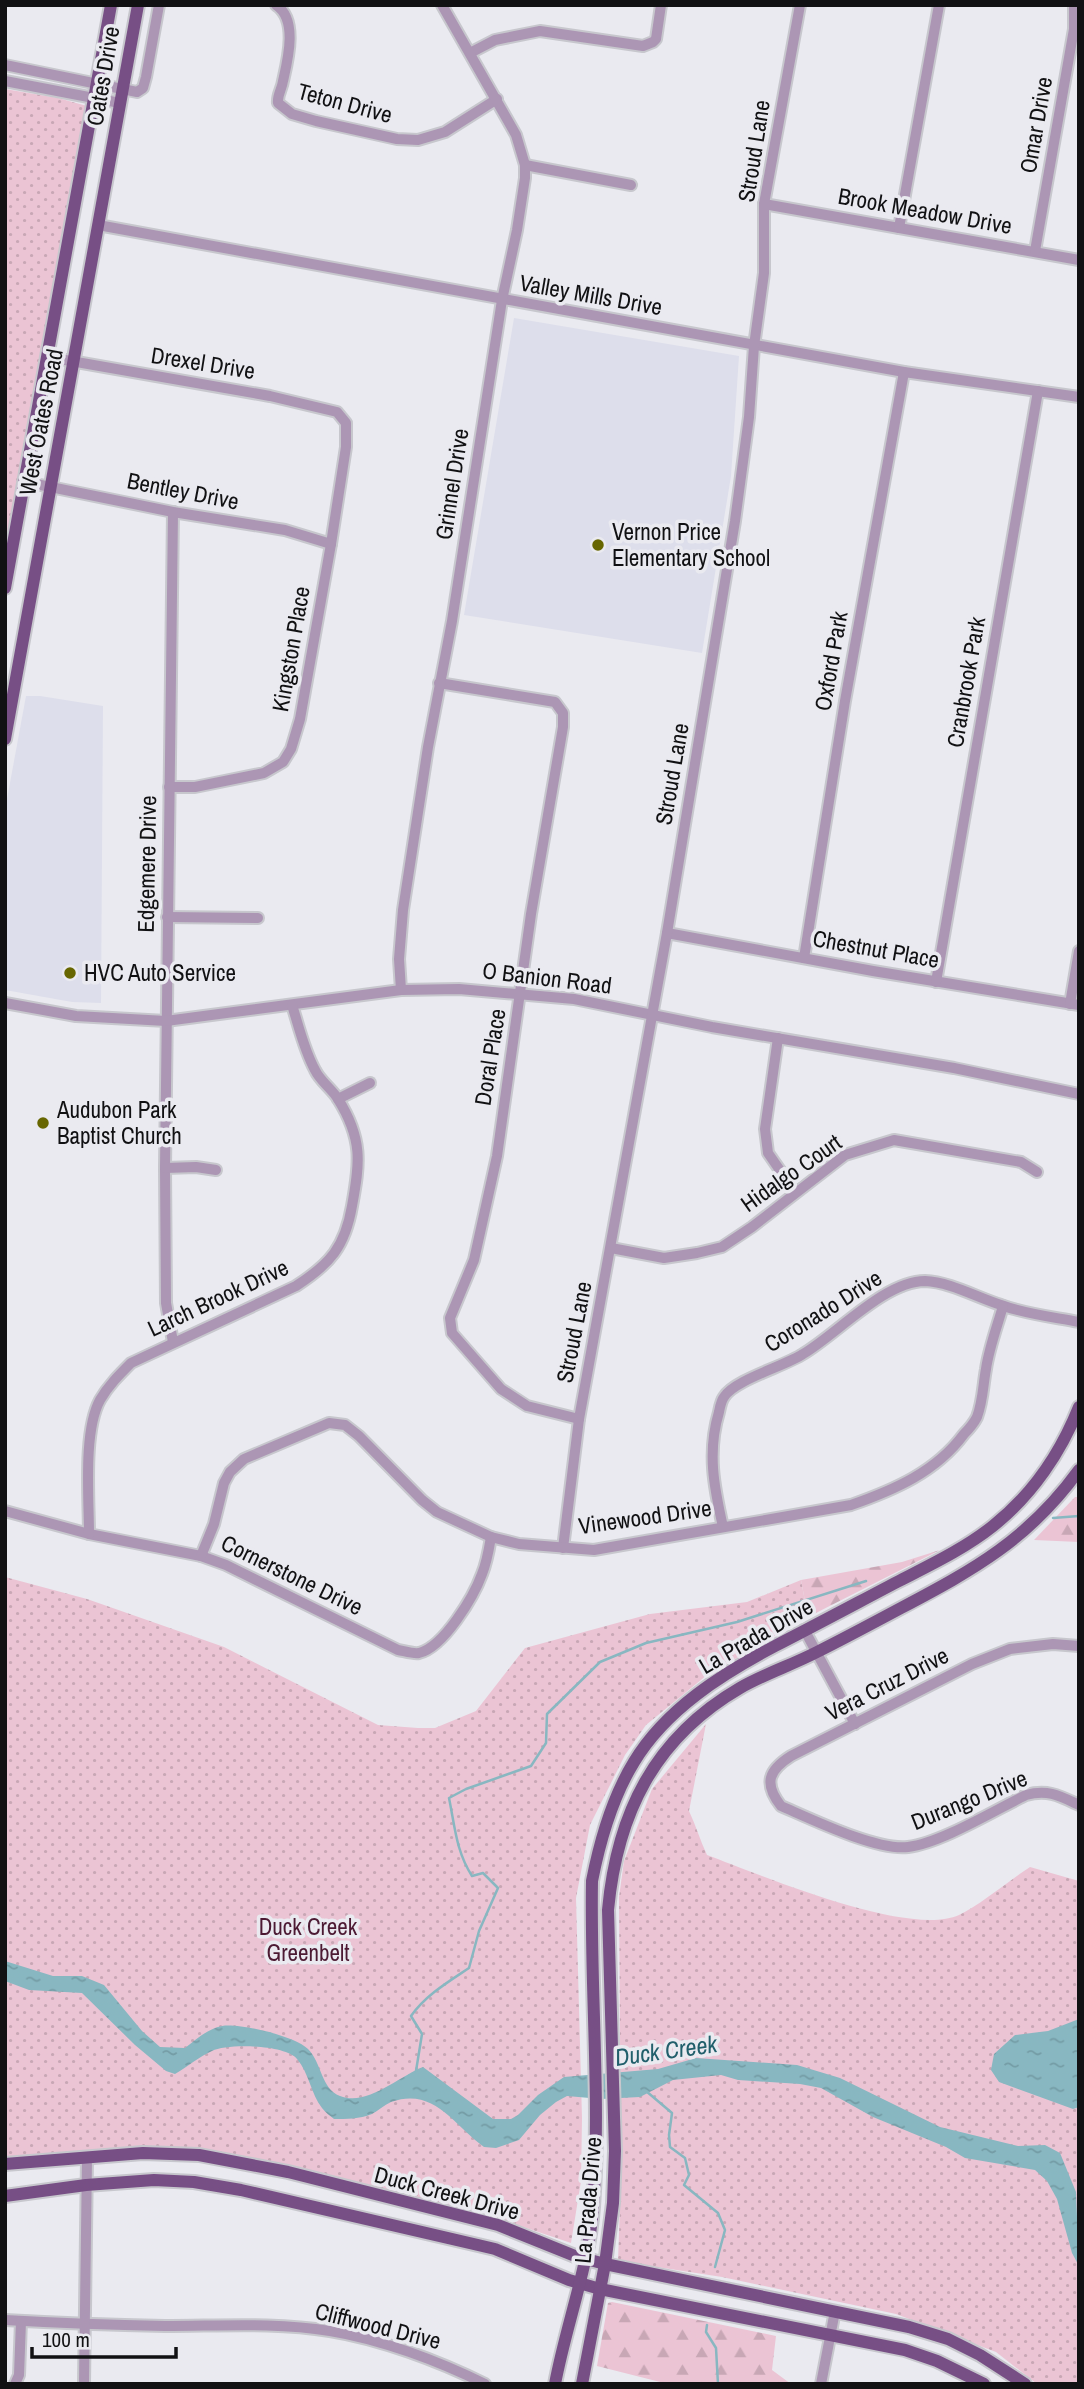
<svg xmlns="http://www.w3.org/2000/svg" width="1084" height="2389" viewBox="0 0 1084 2389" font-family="'Archivo Narrow',sans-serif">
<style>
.built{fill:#dddeeb}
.forest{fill:url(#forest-firs)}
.park{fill:url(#park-dots)}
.water{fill:url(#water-ripples)}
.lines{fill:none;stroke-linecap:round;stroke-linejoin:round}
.stream{stroke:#88b7c1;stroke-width:2.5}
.minor-casing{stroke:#c7c7cd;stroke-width:14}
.major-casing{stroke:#c7c7cd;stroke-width:16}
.minor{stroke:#ac96b4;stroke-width:10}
.major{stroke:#774f85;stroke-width:12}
.poi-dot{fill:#676600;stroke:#eaeaf0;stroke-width:2.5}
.labels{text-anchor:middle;stroke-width:7;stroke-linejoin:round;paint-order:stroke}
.street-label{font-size:23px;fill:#111113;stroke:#eaeaf0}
.poi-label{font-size:23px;fill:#111113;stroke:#eaeaf0;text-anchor:start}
.park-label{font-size:23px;fill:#4c1a33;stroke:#eaeaf0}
.water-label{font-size:24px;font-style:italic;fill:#215f6b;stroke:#eaeaf0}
</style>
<defs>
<pattern id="forest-firs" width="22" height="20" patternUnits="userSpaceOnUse" patternTransform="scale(1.75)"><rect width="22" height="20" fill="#ebc4d4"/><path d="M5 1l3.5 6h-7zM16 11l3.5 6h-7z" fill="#c8a7b5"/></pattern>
<pattern id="park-dots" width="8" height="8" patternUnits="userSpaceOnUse" patternTransform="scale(1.75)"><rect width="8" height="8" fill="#ebc4d4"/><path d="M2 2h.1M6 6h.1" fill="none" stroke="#c8a7b5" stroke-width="1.8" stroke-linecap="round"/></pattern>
<pattern id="water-ripples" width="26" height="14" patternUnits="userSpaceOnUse" patternTransform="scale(1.75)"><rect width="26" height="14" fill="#88b7c1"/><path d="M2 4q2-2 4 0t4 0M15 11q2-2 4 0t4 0" fill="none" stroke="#749ca5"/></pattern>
</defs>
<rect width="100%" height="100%" fill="#eaeaf0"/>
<g class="built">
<path d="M514,318l225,38 -8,120 -29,177 -238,-38z"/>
<path d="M26,696h14l63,10 -2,297 -29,-1 -67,-12v-180z"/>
</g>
<g class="forest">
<path d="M1075,1497h4v45l-45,-2z"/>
<path d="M940,1550l-132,67 -7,-37 101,-18z"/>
<path d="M612,2302l164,34 -4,34 19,14h-123l-71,-18 11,-63z"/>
</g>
<g class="park">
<path d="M5,89l53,9 29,8 -82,466z"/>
<path d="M5,1577l82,22 137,48 154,78 40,3h17l41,-17 49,-63 125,-34 97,-12 54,-22 7,37 -101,58 -61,50 -21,30 -35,70 -14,73 6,220 -1,63 -10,62 -89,-30 -294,-65 -51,1 -132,9z"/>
<path d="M706,1724l-17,87c7,15 11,29 18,44 54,20 201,83 252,60 21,-10 51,-35 71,-48l49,14v503h-42l-41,-32 -100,-38 -174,-37 -104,-16 3,-83 -2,-281 5,-36 28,-72z"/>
</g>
<g class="water">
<path d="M5,1961l48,15h29l22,9 38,46 18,16 25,1c12,-9 22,-19 37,-22 18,-3 73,10 86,23 14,14 13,40 32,47 27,11 59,-20 83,-29l70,52h18l7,-4 20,-20 26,-18 94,-8 38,-11 101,7 43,13 100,49 78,19 27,-1 15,8 16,39 3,74 -7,-13 -15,-54 -10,-18 -12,-11 -70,-12 -19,-11 -73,-30 -52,-29 -21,-4 -62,-4 -17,-5 -48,5 -33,17 -39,2 -34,-3 -11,6 -16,13 -21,25 -23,8 -12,-1c-31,-22 -49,-60 -93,-45 -7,3 -13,9 -19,12 -13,5 -25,5 -38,5 -4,-3 -9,-7 -12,-11 -11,-14 -13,-35 -25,-49 -11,-14 -69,-16 -85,-8 -12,5 -25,16 -37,23l-9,-3 -31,-26 -53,-52 -53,-3 -24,-9z"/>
<path d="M1079,2019v88l-6,2 -74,-27 -8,-12 3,-16 21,-19 33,-4z"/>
</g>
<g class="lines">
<g class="stream">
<path d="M1053,1518l26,-2"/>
<path d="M416,2071l6,-37 -11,-18c15,-21 37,-34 58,-48l10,-37 19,-43 -15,-15 -11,3c-16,-25 -17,-49 -23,-78l17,-9 65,-23 15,-23 1,-29 53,-52 46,-19 91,-21 129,-41"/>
<path d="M646,2091l26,22 -3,22 1,12 15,11 4,17 -5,10 34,28 7,17 -10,37"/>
<path d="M707,2325l-1,7 10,16 2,36"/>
</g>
<defs>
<g id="minor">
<path d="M276,5c22,14 12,54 7,76 -1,8 -6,14 -5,22l14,11 24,7 81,18 21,1 27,-8 52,-33"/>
<path d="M470,53l25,-13 45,-9 103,15 10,-4 3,-3 5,-34"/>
<path d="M5,65l132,27 6,-4 3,-11 13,-72"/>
<path d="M5,81l115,22"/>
<path d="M525,165l106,20"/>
<path d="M764,204l315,56"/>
<path d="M98,225l806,147 175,25"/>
<path d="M899,228l40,-223"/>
<path d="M1035,251l39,-222v-24"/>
<path d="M48,357l222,39 67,16 9,11v24l-15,97 -31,175 -9,30 -8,13 -19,11 -69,14h-26"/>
<path d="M26,482l147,30 112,18 46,14"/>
<path d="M173,512l-8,656 1,135 7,39"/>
<path d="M439,683l116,19 8,11v14l-32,187 -34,242 -23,104 -24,58 2,15 49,56 26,17 52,13"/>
<path d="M167,917l91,1"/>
<path d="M667,933l206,38 206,34"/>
<path d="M804,958l41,-257 59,-329"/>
<path d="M936,982l102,-591"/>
<path d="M401,990l-2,-31 4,-49 25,-163 24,-126 50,-321 15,-70 8,-52v-13l-9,-30 -74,-130"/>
<path d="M5,1003l71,13 90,5 235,-31 58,-1 115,10 138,28 242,41 125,26"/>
<path d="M1070,1004l9,-53"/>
<path d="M778,1038l-13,91 3,24 27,39"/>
<path d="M338,1099l32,-16"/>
<path d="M165,1168l31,-1 20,3"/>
<path d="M611,1248l53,10 33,-5 25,-6 30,-20 93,-72 49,-15 127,22 16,10"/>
<path d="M5,1511l84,23 112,22 25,9 172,85c6,1 15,4 21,3 25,-6 55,-57 63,-79 5,-12 7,-25 9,-37"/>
<path d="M723,1527c-9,-40 -16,-75 -4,-115 1,-5 2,-11 5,-15 10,-17 61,-31 79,-43 34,-20 82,-73 122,-73 25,1 51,16 76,24 24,9 52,12 78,17"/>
<path d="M89,1534c0,-35 -6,-103 11,-134 8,-14 19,-25 31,-37l165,-77c34,-22 49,-39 56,-80 8,-43 11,-67 -14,-107 -6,-10 -18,-18 -23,-29 -11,-20 -16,-43 -23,-65"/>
<path d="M563,1548l16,-129 88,-486 68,-412 14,-104 5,-71 10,-73v-69l36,-199"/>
<path d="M201,1556l13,-32 10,-41 6,-11 14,-13 85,-36 16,2 14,11 63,64 15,12 54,25 28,7 75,6 257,-45c43,-15 85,-33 113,-71 5,-5 10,-11 13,-17 6,-16 6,-32 9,-48 3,-21 11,-42 17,-63"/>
<path d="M805,1631l50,93"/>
<path d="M1079,1646l-26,-2 -43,5 -38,15 -181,92c-22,14 -28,27 -10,50 30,13 96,45 127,41 33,-4 87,-37 118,-52 22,-6 34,1 53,10"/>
<path d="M5,2320c53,3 107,5 160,6 55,0 110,-4 165,5 50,8 109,30 155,53"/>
<path d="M15,2384l4,-9 2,-54"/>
<path d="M84,2384l3,-226"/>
<path d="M821,2384l14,-73"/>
</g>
<g id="major">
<path d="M5,588l106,-583"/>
<path d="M5,739l133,-734"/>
<path d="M5,2164l138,-11 56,2 89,17 210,53 77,31 30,8 304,63 39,12 32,16 45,29"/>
<path d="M5,2196l81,-11 68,-5 40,2 47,8 237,55 17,4 74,31 31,9 305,61 32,11 47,23"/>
<path d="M555,2384c11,-59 34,-118 38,-177 8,-108 -3,-218 -1,-326 8,-41 20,-83 42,-119 32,-53 88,-88 141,-116 41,-21 82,-43 122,-64 33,-17 67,-33 96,-56 39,-31 68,-74 86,-119"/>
<path d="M582,2384l23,-120 8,-61 2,-52 -7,-241c9,-96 46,-172 132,-222 24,-14 52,-23 77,-36 28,-14 56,-29 84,-44 74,-39 128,-69 178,-138"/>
</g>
</defs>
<use href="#minor" class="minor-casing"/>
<use href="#major" class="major-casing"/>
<use href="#minor" class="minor"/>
<use href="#major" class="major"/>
</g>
<g class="poi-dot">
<circle cx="598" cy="545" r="7"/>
<circle cx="70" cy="973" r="7"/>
<circle cx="43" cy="1123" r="7"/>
</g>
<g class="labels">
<g class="street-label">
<text transform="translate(103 76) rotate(-80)" y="8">Oates Drive</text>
<text transform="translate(345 103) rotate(15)" y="8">Teton Drive</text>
<text transform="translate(1036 125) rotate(-80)" y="8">Omar Drive</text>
<text transform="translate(754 151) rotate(-81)" y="8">Stroud Lane</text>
<text transform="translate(925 211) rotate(10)" y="8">Brook Meadow Drive</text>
<text transform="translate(591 295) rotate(10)" y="8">Valley Mills Drive</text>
<text transform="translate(203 363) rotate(9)" y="8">Drexel Drive</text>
<text transform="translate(41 422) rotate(-79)" y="8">West Oates Road</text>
<text transform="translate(452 484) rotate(-81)" y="8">Grinnel Drive</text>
<text transform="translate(183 491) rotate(11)" y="8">Bentley Drive</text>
<text transform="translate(291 649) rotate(-80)" y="8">Kingston Place</text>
<text transform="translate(831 661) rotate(-80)" y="8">Oxford Park</text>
<text transform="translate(966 682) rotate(-80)" y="8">Cranbrook Park</text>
<text transform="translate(672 774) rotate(-80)" y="8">Stroud Lane</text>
<text transform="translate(147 864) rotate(-89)" y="8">Edgemere Drive</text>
<text transform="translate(876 949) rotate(10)" y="8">Chestnut Place</text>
<text transform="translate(547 978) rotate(7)" y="8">O Banion Road</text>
<text transform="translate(490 1057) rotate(-81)" y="8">Doral Place</text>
<text transform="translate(791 1173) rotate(-35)" y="8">Hidalgo Court</text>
<text transform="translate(218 1298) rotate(-25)" y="8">Larch Brook Drive</text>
<text transform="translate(823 1311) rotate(-32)" y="8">Coronado Drive</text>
<text transform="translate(574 1332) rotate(-79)" y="8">Stroud Lane</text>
<text transform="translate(645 1517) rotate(-8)" y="8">Vinewood Drive</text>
<text transform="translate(292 1575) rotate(26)" y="8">Cornerstone Drive</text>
<text transform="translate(756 1636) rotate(-30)" y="8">La Prada Drive</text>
<text transform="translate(887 1684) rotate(-27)" y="8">Vera Cruz Drive</text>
<text transform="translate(969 1800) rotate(-22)" y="8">Durango Drive</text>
<text transform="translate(447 2193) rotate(15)" y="8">Duck Creek Drive</text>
<text transform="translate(588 2200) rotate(-85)" y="8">La Prada Drive</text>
<text transform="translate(378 2326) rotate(14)" y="8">Cliffwood Drive</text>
</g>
<g class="poi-label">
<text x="612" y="540">Vernon Price<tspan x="612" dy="26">Elementary School</tspan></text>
<text x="84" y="981">HVC Auto Service</text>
<text x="57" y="1118">Audubon Park<tspan x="57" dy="26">Baptist Church</tspan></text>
</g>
<g class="park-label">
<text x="308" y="1935">Duck Creek<tspan x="308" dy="26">Greenbelt</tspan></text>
</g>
<g class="water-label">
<text transform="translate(666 2051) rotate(-8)" y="8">Duck Creek</text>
</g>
</g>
<rect width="1084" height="2389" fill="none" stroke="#111113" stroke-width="14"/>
<path d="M32 2347v10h144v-10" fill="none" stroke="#111113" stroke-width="3.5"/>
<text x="42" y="2347" font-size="21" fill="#111113" stroke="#eaeaf0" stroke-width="5" paint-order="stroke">100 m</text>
</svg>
